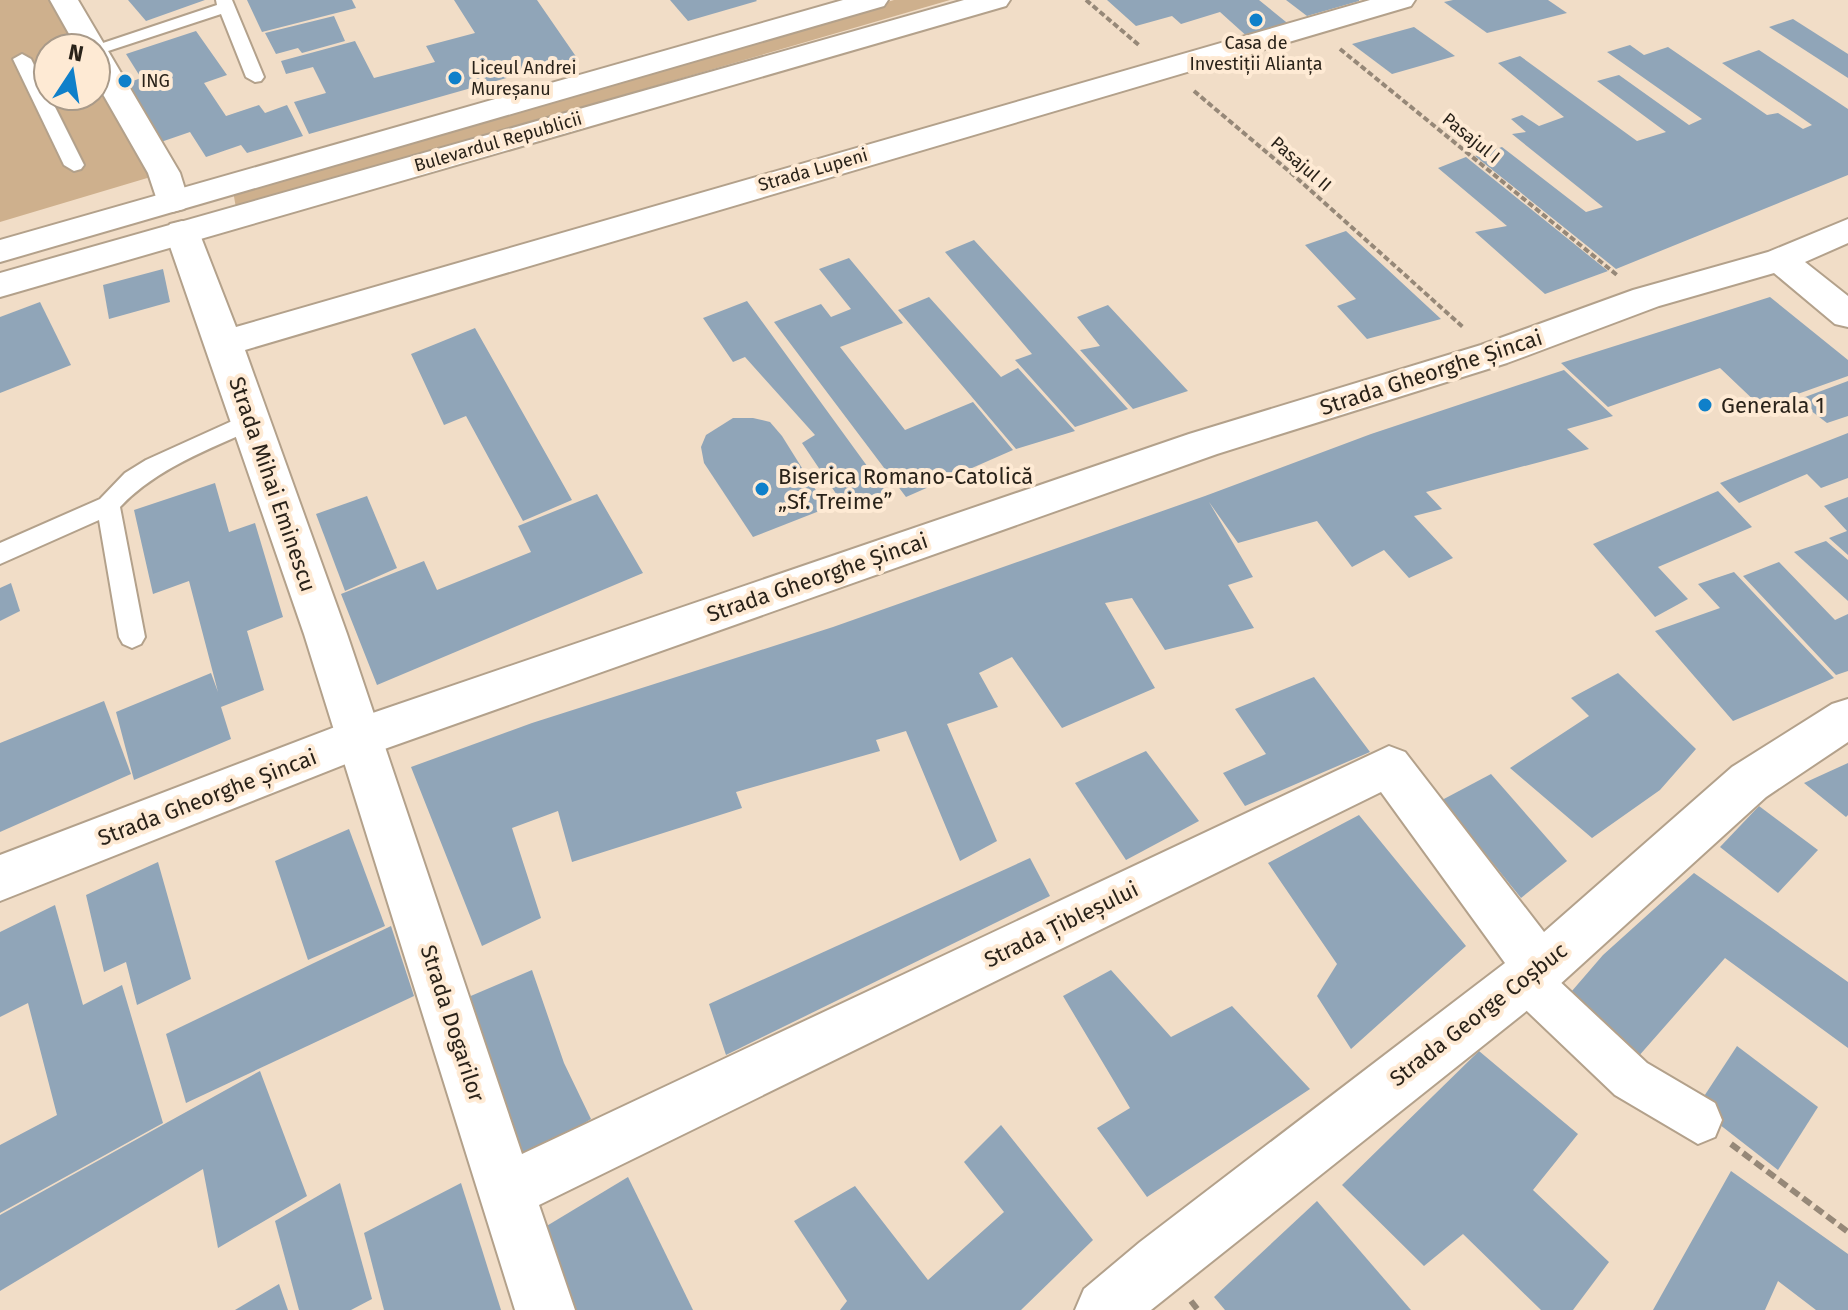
<svg xmlns="http://www.w3.org/2000/svg" width="1848" height="1310" viewBox="0 0 1848 1310" font-family="'Fira Sans',sans-serif">
<style>
.green{fill:#ceb08d}
.building{fill:#90a5b8}
.lines{fill:none;stroke-linecap:round;stroke-linejoin:round}
.service-casing{stroke:#b3a18b;stroke-width:4}
.pedestrian-casing{stroke:#b3a18b;stroke-width:4}
.minor-casing{stroke:#b3a18b;stroke-width:4}
.tertiary-casing{stroke:#b3a18b;stroke-width:4}
.primary-casing{stroke:#b3a18b;stroke-width:4}
.path-far1{stroke:#968878;stroke-width:4;stroke-dasharray:6 3;stroke-linecap:butt}
.path{stroke:#968878;stroke-width:6;stroke-dasharray:10 5;stroke-linecap:butt}
.service{fill:#fff;fill-rule:evenodd}
.pedestrian{fill:#fff;fill-rule:evenodd}
.minor{fill:#fff;fill-rule:evenodd}
.tertiary{fill:#fff;fill-rule:evenodd}
.primary{fill:#fff;fill-rule:evenodd}
.poi-dot{fill:#0f80ca;stroke:#feead4;stroke-width:3}
.labels{text-anchor:middle;stroke-width:8;stroke-linejoin:round;paint-order:stroke}
.far-poi-label{font-size:18px;fill:#292219;stroke:#feead4;text-anchor:start}
.far-street-label{font-size:18px;fill:#292219;stroke:#feead4}
.street-label{font-size:22px;fill:#292219;stroke:#feead4}
.poi-label{font-size:22px;fill:#292219;stroke:#feead4;text-anchor:start}
</style>
<rect width="100%" height="100%" fill="#f1ddc7"/>
<g class="green">
<path d="M0,0h64l28,48h-44v48h48v-41l68,118 -164,49z"/>
<path d="M894,0h56l-714,208 -3,-17z"/>
</g>
<g class="building">
<path d="M128,0h77l-59,21z"/>
<path d="M247,0h105l4,8 -94,24z"/>
<path d="M454,0h83l40,58 -268,76 -15,-32 32,-9 -13,-26 -27,7 -5,-13 74,-20 19,37 61,-16 -9,-16 49,-13z"/>
<path d="M670,0h86l1,1 -69,20z"/>
<path d="M1107,0h152l32,26 -41,13 -30,-27 -39,12 -9,-8 -36,10z"/>
<path d="M1286,0h73v1l-52,15z"/>
<path d="M1453,0h95l19,13 -80,20 -43,-31z"/>
<path d="M334,16l11,25 -43,12 -4,-5 -22,6 -11,-21z"/>
<path d="M1793,19l55,35v24l-79,-51z"/>
<path d="M1414,27l41,29 -63,18 -40,-30z"/>
<path d="M196,31l31,44 -23,8 22,33 33,-11 6,8 22,-8 16,31 -56,17 -6,-8 -35,12 -16,-25 -32,11 -36,-58 19,-7 -15,-24z"/>
<path d="M1630,45l14,10 24,-8 99,68 11,-2 25,16 9,-4 -90,-62 37,-13 89,59v66l-232,94 -141,-113 27,-9 84,65 17,-5 -91,-73 14,-2 -15,-13 11,-4 17,11 25,-9 -66,-54 22,-7 117,85 29,-9 -69,-51 22,-6 70,50 13,-6 -95,-67z"/>
<path d="M1466,157l142,114 -63,23 -70,-62 32,-6 -69,-58z"/>
<path d="M1346,231l95,88 -74,20 -30,-33 19,-7 -51,-54z"/>
<path d="M974,240l154,169 -53,18 -60,-67 17,-6 -87,-102z"/>
<path d="M849,258l54,65 -63,24 65,83 68,-28 40,48 -107,47 -132,-175 47,-18 10,13 20,-8 -32,-40z"/>
<path d="M163,269l7,33 -61,17 -6,-34z"/>
<path d="M929,297l72,80 17,-9 57,63 -59,18 -118,-139z"/>
<path d="M1770,297l78,63v16l-87,31 -41,-39 -112,39 -47,-44z"/>
<path d="M747,301l139,191 -39,18 -45,-67 13,-8 -70,-78 -12,5 -30,-44z"/>
<path d="M40,302l31,63 -71,28v-76z"/>
<path d="M1108,305l80,86 -55,18 -53,-59 20,-4 -23,-29z"/>
<path d="M475,328l97,172 -49,21 -57,-105 -22,9 -33,-71z"/>
<path d="M1564,370l49,46 -46,13 22,20 -163,43 16,17 -28,7 39,42 -44,20 -25,-28 -32,17 -35,-46 -79,22 -29,-41 44,75 -25,8 26,43 -89,22 -33,-52 -27,5 50,85 -93,40 -50,-71 -33,16 19,34 -51,17 50,117 -37,20 -54,-130 -30,9 4,11 -144,41 6,16 -170,54 -14,-51 -46,17 29,90 -59,28 -71,-179 121,-44 301,-96 372,-131 166,-62z"/>
<path d="M1848,381v35l-21,7 -30,-23z"/>
<path d="M733,418h20l17,4 12,14 45,72 -74,29 -49,-74 -3,-16 5,-12z"/>
<path d="M1848,433v45l-27,10 -14,-14 -68,29 -19,-20z"/>
<path d="M215,483l14,49 26,-9 28,94 -36,14 17,59 -43,17 10,32 -97,41 -18,-68 95,-39 7,19 -29,-111 -36,13 -19,-84z"/>
<path d="M1718,491l34,36 -94,40 30,32 -33,18 -62,-73z"/>
<path d="M597,494l46,79 -266,112 -36,-91 83,-33 13,29 94,-38 -13,-26z"/>
<path d="M367,496l30,72 -52,23 -29,-77z"/>
<path d="M1848,497v58l-19,-17 18,-7 -23,-25z"/>
<path d="M1826,541l22,19v41l-54,-49z"/>
<path d="M1779,562l56,58 13,-6v57l-12,4 -93,-99z"/>
<path d="M1734,572l100,106 -101,43 -78,-90 65,-23 -22,-24z"/>
<path d="M11,583l9,28 -20,10v-33z"/>
<path d="M1618,673l78,76 -36,41 -68,48 -82,-70 79,-52 -18,-18z"/>
<path d="M1314,677l56,75 -125,54 -22,-33 43,-19 -31,-45z"/>
<path d="M104,701l27,73 -131,58v-89z"/>
<path d="M1146,751l53,70 -73,39 -51,-77z"/>
<path d="M1848,763v52l-2,2 -42,-34z"/>
<path d="M1491,774l76,87 -46,37 -79,-98z"/>
<path d="M1759,806l59,44 -40,43 -58,-46z"/>
<path d="M1359,815l107,131 -115,103 -34,-53 20,-32 -69,-101z"/>
<path d="M349,829l36,97 -77,34 -33,-99z"/>
<path d="M1030,858l20,38 -324,159 -17,-51z"/>
<path d="M158,862l33,117 -54,26 -11,-43 -22,10 -18,-77z"/>
<path d="M1694,873l154,109v66l-123,-90 -95,108 -71,-60 44,-51z"/>
<path d="M55,905l28,100 39,-20 41,138 -163,90v-68l57,-30 -29,-112 -28,14v-85z"/>
<path d="M391,926l23,70 -228,107 -20,-69z"/>
<path d="M532,970l32,93 27,56 -74,46 -51,-167z"/>
<path d="M1111,970l60,67 61,-31 78,83 -163,108 -50,-69 33,-20 -67,-112z"/>
<path d="M1737,1046l81,61 -40,63 -81,-63z"/>
<path d="M1479,1051l99,83 -45,56 76,72 -36,48h-32l-78,-76 -39,32 -82,-81z"/>
<path d="M260,1071l47,125 -89,52 -15,-79 -203,122v-76z"/>
<path d="M1001,1125l92,115 -72,70h-181l7,-9 -53,-80 61,-35 73,94 76,-68 -40,-50z"/>
<path d="M1731,1171l117,83v56h-32l-38,-29 -13,29h-112z"/>
<path d="M628,1177l65,133h-120l-33,-80z"/>
<path d="M340,1183l32,116 -21,11h-52l-24,-89z"/>
<path d="M461,1183l40,127h-117l-20,-77z"/>
<path d="M1317,1201l94,109h-186l-11,-13z"/>
<path d="M279,1284l9,26h-53z"/>
</g>
<g class="lines">
<defs>
<g id="service">
<path d="M216,0h16l32,77 -3,4 -6,1 -9,-5 -25,-63 -119,39 -6,1v-6h-8l129,-43z"/>
<path d="M22,54l9,5 53,106 -3,4 -7,2 -10,-6 -51,-106z"/>
<path d="M252,412l8,2 3,6 -3,6c-49,23 -102,41 -140,81l25,130 -4,7 -9,4 -9,-4 -4,-7 -20,-117 -99,44v-21l100,-44 25,-26 21,-13z"/>
</g>
<path id="pedestrian" d="M1524,956l16,7 107,100 68,40 7,17 -7,17 -17,7 -83,-49 -107,-102 -6,-15 6,-15z"/>
<g id="minor">
<path d="M50,0h28l102,173 9,29 -5,7 -12,3 -12,-3 -12,-36 -52,-91v-34h-19z"/>
<path d="M1370,0h45l-4,6 -1166,344 102,284 175,520 867,-408 16,6 139,180 188,-165 100,-63 16,-5v43l-82,55 -208,189 -407,324h-76l9,-21 56,-47 365,-279 -124,-171 -842,413 36,105h-60l-211,-676 -139,-402 5,-8 12,-3 12,3 5,8 37,95z"/>
</g>
<path id="tertiary" d="M1848,219v24l-43,19 43,34v31l-13,-3 -61,-51 -115,33 -152,57 -290,91 -841,298 -376,149v-46l361,-138 828,-283 292,-89 152,-55 135,-38z"/>
<g id="primary">
<path d="M843,0h45l-4,6 -884,256v-22z"/>
<path d="M964,0h46l-4,6 -1006,291v-24z"/>
</g>
</defs>
<use href="#service" class="service-casing"/>
<use href="#pedestrian" class="pedestrian-casing"/>
<use href="#minor" class="minor-casing"/>
<use href="#tertiary" class="tertiary-casing"/>
<use href="#primary" class="primary-casing"/>
<g class="path-far1">
<path d="M1086,0l54,46"/>
<path d="M1340,49l277,226"/>
<path d="M1194,91l96,81 173,155"/>
</g>
<g class="path">
<path d="M1731,1144l117,88"/>
<path d="M1191,1301l7,9"/>
</g>
<use href="#service" class="service"/>
<use href="#pedestrian" class="pedestrian"/>
<use href="#minor" class="minor"/>
<use href="#tertiary" class="tertiary"/>
<use href="#primary" class="primary"/>
</g>
<g class="poi-dot">
<circle cx="1256" cy="20" r="8"/>
<circle cx="455" cy="78" r="8"/>
<circle cx="125" cy="81" r="8"/>
<circle cx="1705" cy="405" r="8"/>
<circle cx="762" cy="489" r="8"/>
</g>
<g class="labels">
<g class="far-poi-label">
<text x="1256" y="49" text-anchor="middle">Casa de<tspan x="1256" dy="21">Investiții Alianța</tspan></text>
<text x="471" y="74">Liceul Andrei<tspan x="471" dy="21">Mureșanu</tspan></text>
<text x="141" y="87">ING</text>
</g>
<g class="far-street-label">
<text transform="translate(1471 138) rotate(39)" y="6">Pasajul I</text>
<text transform="translate(498 142) rotate(-16)" y="6">Bulevardul Republicii</text>
<text transform="translate(1301 164) rotate(41)" y="6">Pasajul II</text>
<text transform="translate(813 170) rotate(-16)" y="6">Strada Lupeni</text>
</g>
<g class="street-label">
<text transform="translate(1431 372) rotate(-18)" y="8">Strada Gheorghe Șincai</text>
<text transform="translate(273 484) rotate(71)" y="8">Strada Mihai Eminescu</text>
<text transform="translate(817 577) rotate(-19)" y="8">Strada Gheorghe Șincai</text>
<text transform="translate(207 797) rotate(-21)" y="8">Strada Gheorghe Șincai</text>
<text transform="translate(1061 924) rotate(-26)" y="8">Strada Țibleșului</text>
<text transform="translate(1478 1014) rotate(-38)" y="8">Strada George Coșbuc</text>
<text transform="translate(453 1023) rotate(72)" y="8">Strada Dogarilor</text>
</g>
<g class="poi-label">
<text x="1721" y="413">Generala 1</text>
<text x="778" y="484">Biserica Romano-Catolică<tspan x="778" dy="25">„Sf. Treime”</tspan></text>
</g>
</g>
<g transform="translate(72 72) rotate(12)"><circle r="38" fill="#feead4" stroke="#a99a89" stroke-width="2"/>
<path d="M0-6L14 30L0 20L-14 30Z" fill="#0f80ca"/>
<text y="-12" font-size="22" font-weight="bold" text-anchor="middle" fill="#292219">N</text>
</g>
</svg>
